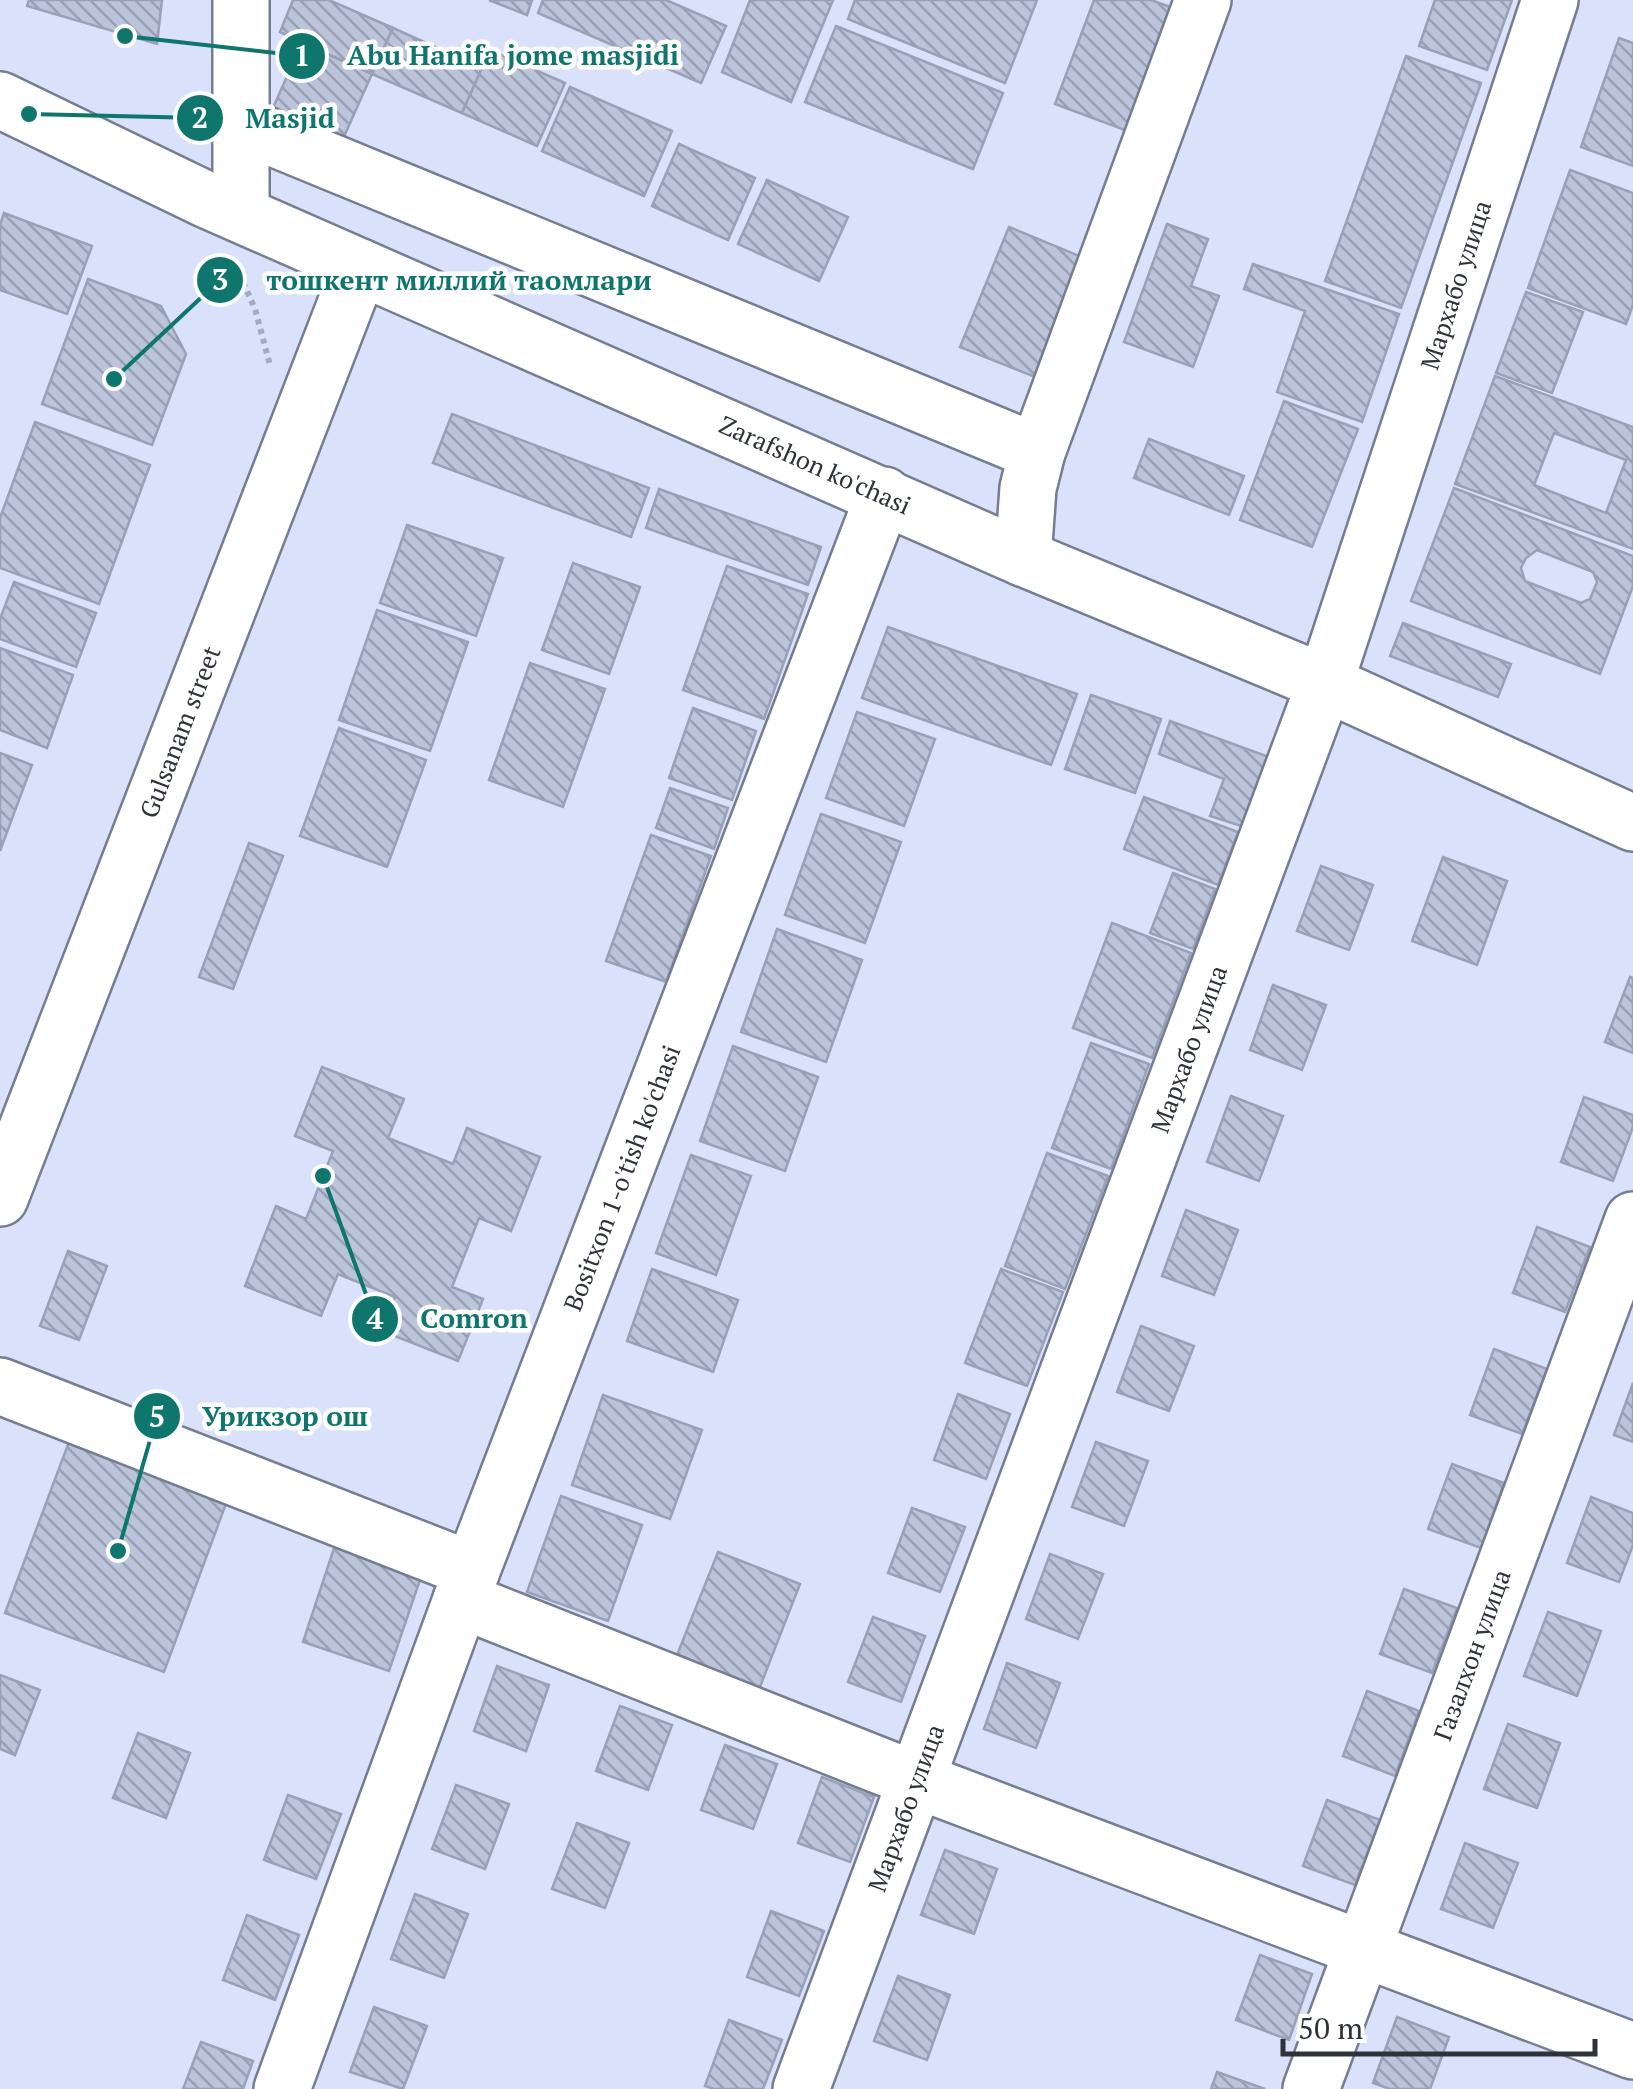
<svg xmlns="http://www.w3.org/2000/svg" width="1633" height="2089" viewBox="0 0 1633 2089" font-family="'PT Serif',serif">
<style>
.building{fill:url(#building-back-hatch);stroke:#98a1b7;stroke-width:2.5;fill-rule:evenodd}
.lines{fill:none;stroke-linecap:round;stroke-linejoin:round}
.minor-casing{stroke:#757d92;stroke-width:60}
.path{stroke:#a4abbf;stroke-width:6;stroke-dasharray:5 5;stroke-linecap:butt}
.minor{stroke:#fff;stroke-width:55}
.labels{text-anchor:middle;stroke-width:9;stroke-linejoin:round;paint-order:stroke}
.street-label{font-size:25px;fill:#2e323b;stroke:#fff}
.leader{fill:none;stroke:#0f766e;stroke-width:4}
.callout-dot{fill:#0f766e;stroke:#fff;stroke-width:4}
.mark-label{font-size:30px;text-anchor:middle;font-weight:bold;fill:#fff}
.callout-label{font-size:28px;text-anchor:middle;font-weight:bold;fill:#0f766e;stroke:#fff;stroke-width:9;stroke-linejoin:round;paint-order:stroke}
</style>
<defs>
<pattern id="building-back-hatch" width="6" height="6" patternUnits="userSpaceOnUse" patternTransform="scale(2.5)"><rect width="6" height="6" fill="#bbc4db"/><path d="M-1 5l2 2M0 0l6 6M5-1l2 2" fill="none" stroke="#98a0b3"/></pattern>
</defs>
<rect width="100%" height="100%" fill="#d9e2fa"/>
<g class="building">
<path d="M29,0h133l-5,44 -130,-38z"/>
<path d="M293,0h36l64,28 -21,46 -92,-42z"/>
<path d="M489,0h43l-5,15z"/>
<path d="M543,0h123l60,26 -25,57 -163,-70z"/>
<path d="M750,0h83l-42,102 -69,-30z"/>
<path d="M855,0h182l-32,83 -157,-64z"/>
<path d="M1094,0h57l25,9 -46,123 -75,-28z"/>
<path d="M1435,0h77l-25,70 -68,-24z"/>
<path d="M836,26l167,67 -30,76 -168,-67z"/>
<path d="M393,28l89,40 -20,45 -90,-39z"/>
<path d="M1619,38l14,5v123l-52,-19z"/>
<path d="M302,43l70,31 -30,67 -70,-31z"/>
<path d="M490,50l75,33 -28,63 -75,-33z"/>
<path d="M1406,56l75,27 -80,225 -76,-27z"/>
<path d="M570,87l102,44 -28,65 -102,-45z"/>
<path d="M679,144l76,34 -27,62 -76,-34z"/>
<path d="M1570,170l63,23v112l-7,19 -98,-36z"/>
<path d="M767,180l81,37 -29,64 -81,-37z"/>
<path d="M4,213l88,33 -25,68 -67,-24v-65z"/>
<path d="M1167,224l41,15 -17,47 28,10 -26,71 -69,-25z"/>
<path d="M1009,227l75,31 -49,119 -75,-30z"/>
<path d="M1253,264l146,50 -37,108 -85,-30 28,-81 -61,-22z"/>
<path d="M88,279l73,27 25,48 -34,91 -110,-41z"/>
<path d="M1526,292l57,20 -31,81 -56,-20z"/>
<path d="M1495,376l138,51v122l-178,-65zM1554,433l72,27 -20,53 -72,-28z"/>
<path d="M1284,401l74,28 -46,118 -72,-27z"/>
<path d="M452,414l197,74 -18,49 -198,-74z"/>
<path d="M35,422l115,43 -51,139 -99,-36v-50z"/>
<path d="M1149,439l95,37 -15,39 -95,-37z"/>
<path d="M1454,488l179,68v30l-33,88 -189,-73zM1537,550l56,22 4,10 -7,17 -9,4 -56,-22 -4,-13 5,-10z"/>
<path d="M659,489l162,58 -13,38 -162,-57z"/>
<path d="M407,525l96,33 -27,78 -96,-33z"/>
<path d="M573,563l67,24 -31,87 -67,-24z"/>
<path d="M727,566l81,28 -44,125 -81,-29z"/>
<path d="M14,582l82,31 -20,54 -76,-28v-20z"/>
<path d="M377,610l91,32 -38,109 -91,-31z"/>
<path d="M1403,623l108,41 -13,33 -108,-41z"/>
<path d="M888,627l189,67 -26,71 -189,-67z"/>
<path d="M0,648l73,27 -26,73 -47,-18z"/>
<path d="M530,663l75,26 -42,118 -74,-27z"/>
<path d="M1091,695l70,24 -26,74 -70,-24z"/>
<path d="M693,708l63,23 -24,69 -63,-22z"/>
<path d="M857,712l78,27 -31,87 -78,-28z"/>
<path d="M1170,721l99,36 -28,69 -31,-10 14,-37 -65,-25z"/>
<path d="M339,728l87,32 -39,107 -87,-31z"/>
<path d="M0,753l32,12 -32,86z"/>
<path d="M670,788l58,20 -14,41 -58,-21z"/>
<path d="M1144,797l94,35 -20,53 -94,-36z"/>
<path d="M821,814l80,28 -36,101 -80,-28z"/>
<path d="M651,835l60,21 -45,126 -60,-21z"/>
<path d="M249,843l34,13 -50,133 -34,-12z"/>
<path d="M1443,857l64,24 -30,84 -65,-24z"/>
<path d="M1321,866l52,19 -24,65 -52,-19z"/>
<path d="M1173,873l42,16 -22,60 -43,-16z"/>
<path d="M1112,923l79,30 -39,105 -79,-30z"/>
<path d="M777,929l85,31 -36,102 -85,-30z"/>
<path d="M1630,977l3,1v75l-28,-11z"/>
<path d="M1273,985l53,20 -24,65 -52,-20z"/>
<path d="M1091,1043l58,21 -38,105 -59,-21z"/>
<path d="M733,1046l85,31 -33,94 -85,-30z"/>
<path d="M322,1067l82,32 -16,39 65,26 14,-36 73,29 -29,74 -32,-13 -27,69 31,12 -25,62 -76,-30 13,-34 -57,-23 -17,42 -76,-30 31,-80 30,13 27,-68 -38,-15z"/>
<path d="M1231,1096l52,20 -24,65 -52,-19z"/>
<path d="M1584,1097l49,18v12l-20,54 -52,-19z"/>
<path d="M1047,1153l61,23 -43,113 -60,-23z"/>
<path d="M691,1155l60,21 -35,99 -60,-22z"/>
<path d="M1186,1210l52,20 -24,65 -52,-19z"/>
<path d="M1537,1227l53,20 -25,65 -52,-19z"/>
<path d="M68,1251l39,15 -28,74 -39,-14z"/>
<path d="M652,1269l86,31 -25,72 -86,-31z"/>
<path d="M1001,1269l62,23 -36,94 -62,-23z"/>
<path d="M1141,1326l53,20 -25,65 -52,-19z"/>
<path d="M1494,1349l53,20 -25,65 -52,-19z"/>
<path d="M1633,1383v59l-19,-7z"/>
<path d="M958,1394l52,20 -24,65 -52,-19z"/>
<path d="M603,1395l99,35 -32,89 -98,-34z"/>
<path d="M73,1431l158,59 -67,182 -159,-59z"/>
<path d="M1096,1442l52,19 -24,65 -52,-19z"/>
<path d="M1452,1464l52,19 -23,65 -53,-19z"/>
<path d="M561,1496l81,29 -34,96 -81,-29z"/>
<path d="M1591,1497l42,16v32l-14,37 -52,-19z"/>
<path d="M912,1508l53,19 -25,65 -52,-19z"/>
<path d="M337,1539l87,29 -35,103 -86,-29z"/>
<path d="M718,1552l82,32 -44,113 -83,-32z"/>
<path d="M1050,1554l53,20 -25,65 -52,-20z"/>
<path d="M1404,1589l53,19 -25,65 -52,-19z"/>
<path d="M1548,1612l53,19 -24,65 -53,-20z"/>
<path d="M873,1617l52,19 -24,66 -53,-20z"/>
<path d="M1007,1663l53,20 -24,65 -52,-19z"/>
<path d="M497,1666l52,19 -23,66 -52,-20z"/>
<path d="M0,1675l40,15 -25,65 -15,-6z"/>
<path d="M1367,1691l52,20 -24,65 -52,-20z"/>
<path d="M620,1706l52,19 -24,65 -52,-19z"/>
<path d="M1508,1724l52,19 -23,65 -53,-19z"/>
<path d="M138,1733l52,20 -24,65 -53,-20z"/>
<path d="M725,1745l52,19 -24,65 -52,-19z"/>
<path d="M822,1777l52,20 -24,65 -52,-19z"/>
<path d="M456,1785l53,19 -24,65 -53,-20z"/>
<path d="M288,1795l53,19 -25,65 -52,-19z"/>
<path d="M1327,1800l53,20 -25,65 -52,-19z"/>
<path d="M577,1823l52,20 -24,65 -53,-19z"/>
<path d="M1465,1843l53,20 -25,65 -52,-19z"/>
<path d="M945,1850l52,19 -23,65 -53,-19z"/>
<path d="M415,1894l53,20 -24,64 -53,-19z"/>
<path d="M771,1911l53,20 -25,65 -52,-19z"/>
<path d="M247,1915l52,20 -24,65 -52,-20z"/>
<path d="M1260,1955l52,19 -23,66 -53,-20z"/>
<path d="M898,1976l52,19 -23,65 -53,-19z"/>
<path d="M374,2007l53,19 -24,63 -53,-17z"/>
<path d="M1397,2017l52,20 -19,52h-40l-17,-6z"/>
<path d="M729,2020l53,20 -19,49h-49l-9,-3z"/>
<path d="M201,2042l52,19 -10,28h-60z"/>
<path d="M1217,2072l48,17h-54z"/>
</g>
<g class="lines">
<defs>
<g id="minor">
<path d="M0,100l205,99 818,359 302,125 308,140"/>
<path d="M239,124l798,328"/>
<path d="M241,214v-214"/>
<path d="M1023,558l5,-70 9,-36 166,-452"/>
<path d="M0,1198l360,-931"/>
<path d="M0,1386l472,184"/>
<path d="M461,1600l455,180 717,271"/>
<path d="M282,2089l190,-519 412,-1075"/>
<path d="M801,2089l524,-1406 225,-683"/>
<path d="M1311,2089l322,-869"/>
</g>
</defs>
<use href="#minor" class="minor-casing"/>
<path class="path" d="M235,264l20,45 15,56"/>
<use href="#minor" class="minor"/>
</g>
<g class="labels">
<g class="street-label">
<text transform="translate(1456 285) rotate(-72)" y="9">Мархабо улица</text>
<text transform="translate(815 465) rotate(24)" y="9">Zarafshon ko'chasi</text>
<text transform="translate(180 732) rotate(-69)" y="9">Gulsanam street</text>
<text transform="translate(1189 1049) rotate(-70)" y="9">Мархабо улица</text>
<text transform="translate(622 1178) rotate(-69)" y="9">Bositxon 1-o'tish ko'chasi</text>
<text transform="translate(1472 1655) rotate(-70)" y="9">Газалхон улица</text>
<text transform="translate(906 1808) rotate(-70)" y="9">Мархабо улица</text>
</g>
</g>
<path class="leader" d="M125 36L302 56M29 114L200 118M114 379L220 280M323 1176L375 1319M118 1551L157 1416"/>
<g class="callout-dot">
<circle cx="125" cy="36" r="10"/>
<circle cx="29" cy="114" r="10"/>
<circle cx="114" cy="379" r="10"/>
<circle cx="323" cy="1176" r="10"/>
<circle cx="118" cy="1551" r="10"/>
<circle cx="302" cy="56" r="25"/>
<circle cx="200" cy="118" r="25"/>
<circle cx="220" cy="280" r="25"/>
<circle cx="375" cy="1319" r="25"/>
<circle cx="157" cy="1416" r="25"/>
</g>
<g class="mark-label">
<text x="302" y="66">1</text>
<text x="200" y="128">2</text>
<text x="220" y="290">3</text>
<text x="375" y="1329">4</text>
<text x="157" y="1427">5</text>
</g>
<g class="callout-label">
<text x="513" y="65">Abu Hanifa jome masjidi</text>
<text x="290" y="128">Masjid</text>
<text x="459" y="290">тошкент миллий таомлари</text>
<text x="474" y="1328">Сomron</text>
<text x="285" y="1426">Урикзор ош</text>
</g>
<path d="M1283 2039v15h312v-15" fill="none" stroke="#2e323b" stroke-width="5"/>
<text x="1298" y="2039" font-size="30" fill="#2e323b" stroke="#ffffff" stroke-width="8" paint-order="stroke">50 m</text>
</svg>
